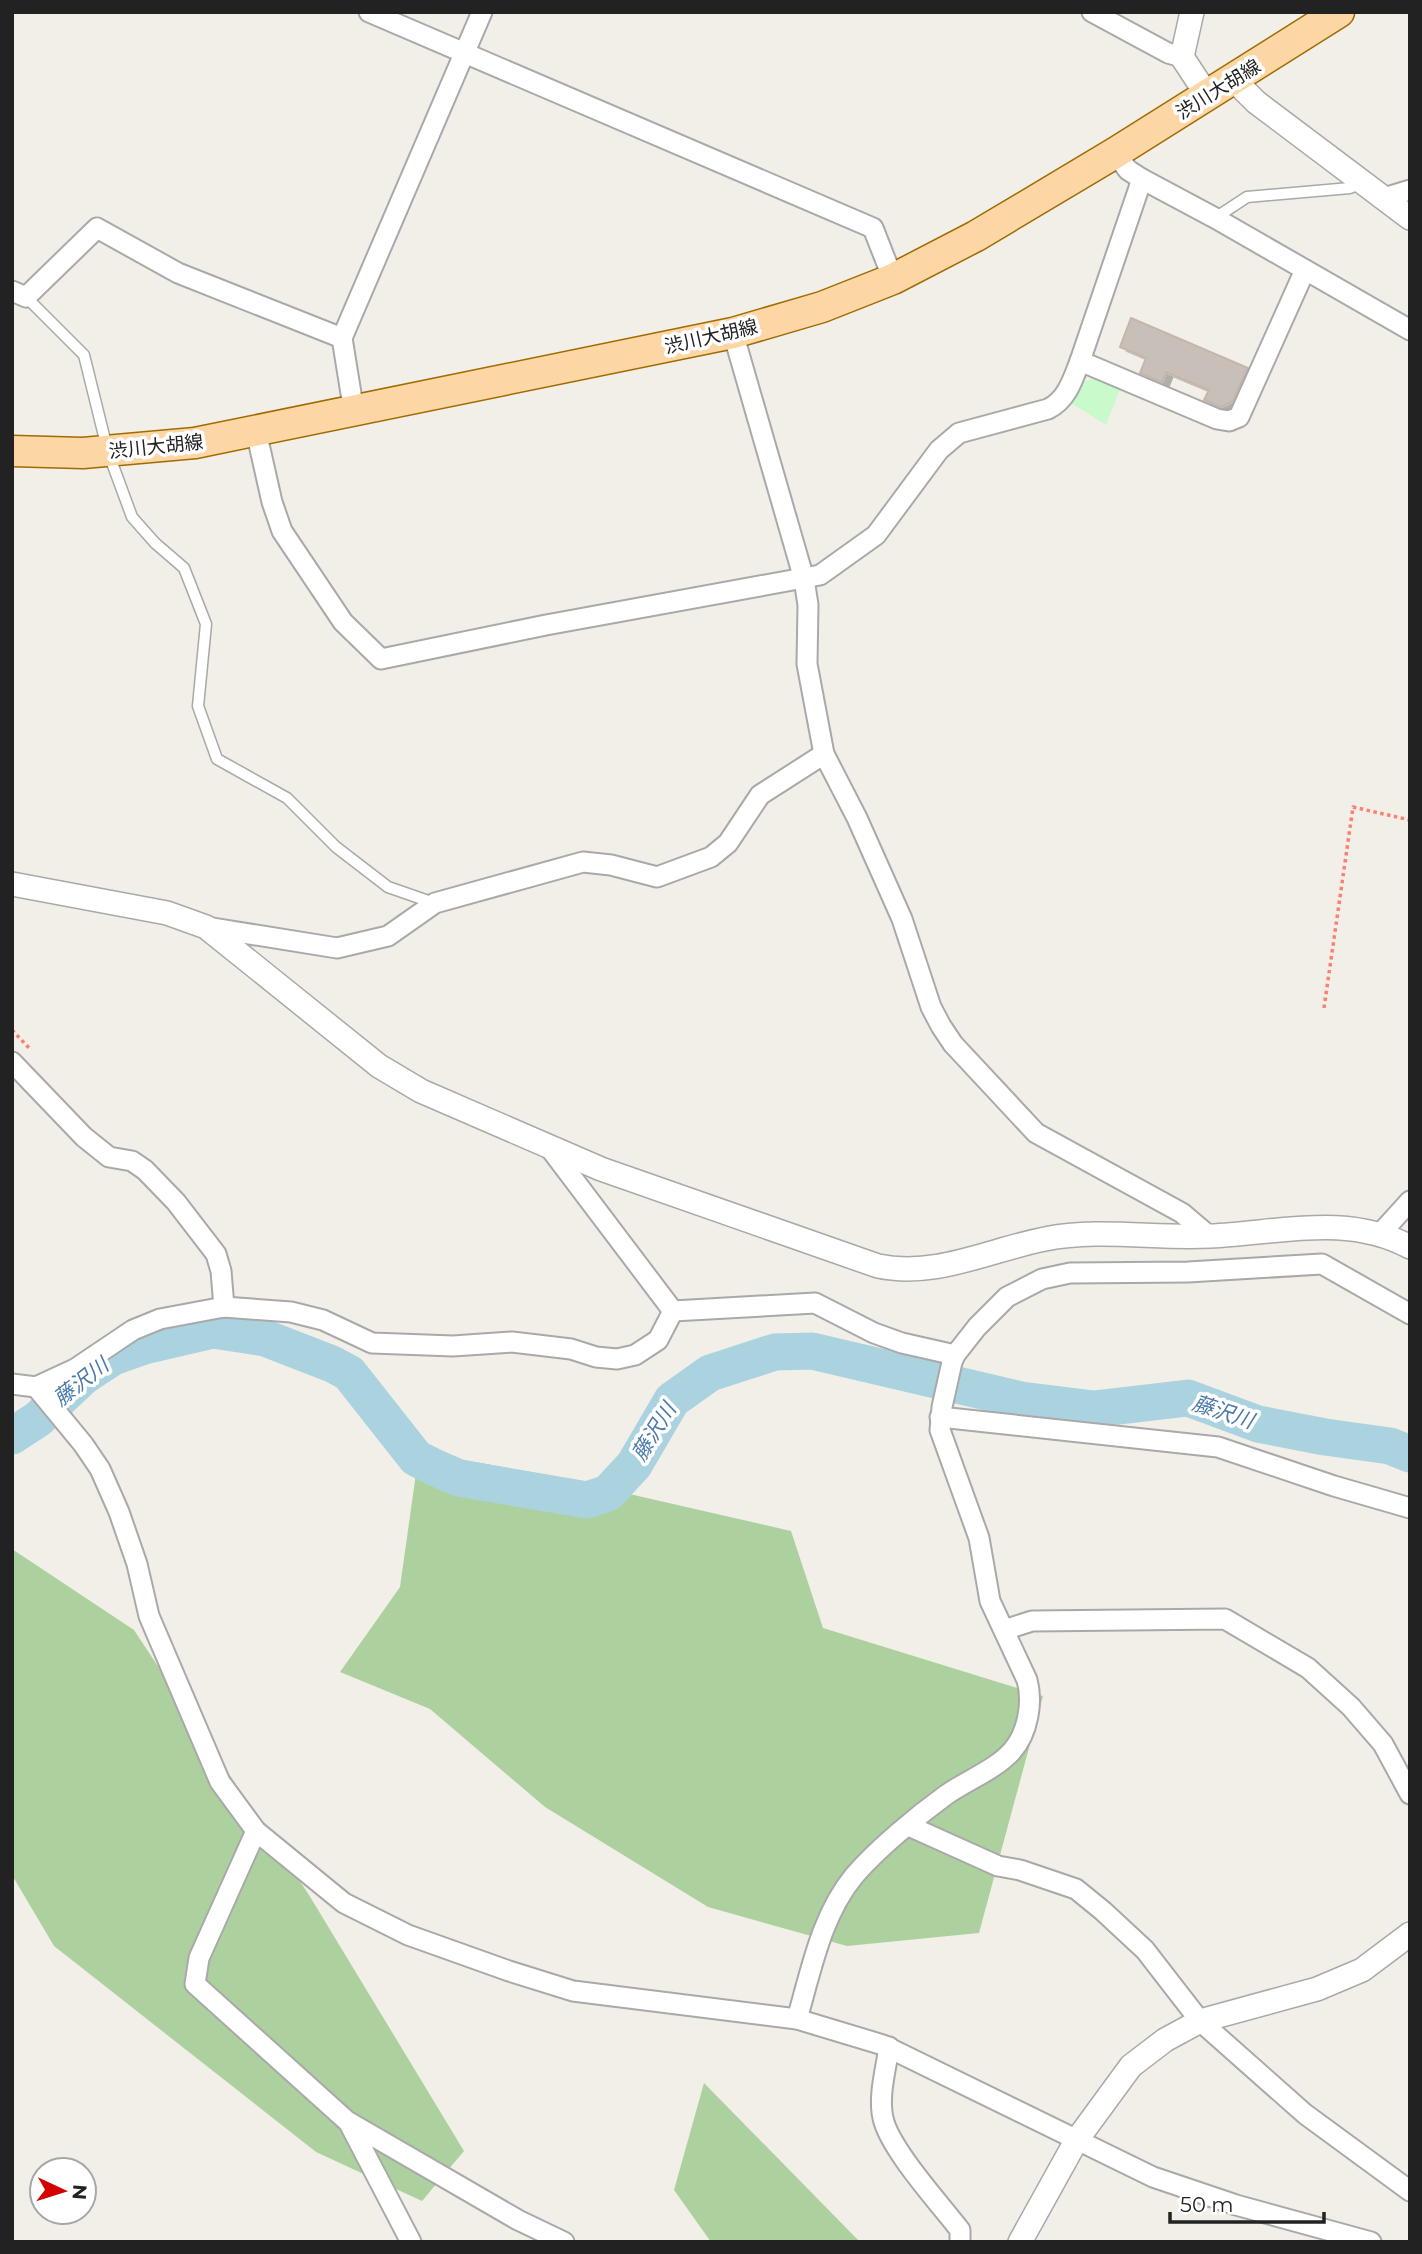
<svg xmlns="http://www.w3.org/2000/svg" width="1422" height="2254" viewBox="0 0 1422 2254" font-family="Montserrat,'Noto Sans JP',sans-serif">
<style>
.forest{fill:#add19e}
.park{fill:#c8facc}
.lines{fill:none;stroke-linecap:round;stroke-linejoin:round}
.river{stroke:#aad3df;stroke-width:37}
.building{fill:#c7bfb8;stroke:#c4b6ab;stroke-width:2;filter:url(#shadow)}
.service-casing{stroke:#a9a9a9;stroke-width:13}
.minor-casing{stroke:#a9a9a9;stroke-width:23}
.tertiary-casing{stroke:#a9a9a9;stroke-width:26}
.primary-casing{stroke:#a06b00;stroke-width:33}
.path{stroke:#fa8072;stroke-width:3.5;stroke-dasharray:3.5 3.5;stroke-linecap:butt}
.service{stroke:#fff;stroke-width:10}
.minor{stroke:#fff;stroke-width:19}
.tertiary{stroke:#fff;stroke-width:23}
.primary{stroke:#fcd6a4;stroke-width:30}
.labels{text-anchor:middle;stroke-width:7;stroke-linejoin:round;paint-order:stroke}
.street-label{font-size:19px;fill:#222;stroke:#fff}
.water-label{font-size:21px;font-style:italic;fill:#4a7aab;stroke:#fff}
</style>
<defs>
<filter id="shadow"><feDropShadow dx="7" dy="4" stdDeviation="0" flood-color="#0004"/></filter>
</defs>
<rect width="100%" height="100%" fill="#f2efe9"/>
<g class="forest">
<path d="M419,1452l123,22 249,57 32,97 220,68 -64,237 -132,13 -139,-39 -163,-100 -115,-98 -90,-37 60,-85z"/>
<path d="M12,1549l122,81 175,265 155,256 -42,50 -106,-49 -262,-206 -42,-71z"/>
<path d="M704,2083l156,159h-149l-37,-52z"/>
</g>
<path class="park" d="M1098,377l23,10 -15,38 -35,-22 11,-15 1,-6z"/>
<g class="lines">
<path class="river" d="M12,1436l26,-17 46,-43 29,-19 31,-11 69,-16 52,8 67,26 17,9 67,85 20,10 23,10 128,22 21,-7 26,-28 38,-65 38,-27 65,-21 37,-1 209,49 73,9 94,-11 70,26 67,13 65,9 20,8"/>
</g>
<path class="building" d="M1131,318l117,50 -16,34 -11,5 -17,-7 5,-10 -43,-18 -4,10 -22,-9 6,-15 -26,-11z"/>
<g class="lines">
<defs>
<g id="service">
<path d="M1215,218l32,-21 103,-9 12,-5"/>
<path d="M26,297l58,58 24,97 24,65 23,26 29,25 22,56 -8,82 19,53 70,39 49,49 52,40 46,16"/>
</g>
<g id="minor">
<path d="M369,12l504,216 20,51"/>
<path d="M1092,12l76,41 14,4"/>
<path d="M1115,153l13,17 14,9 73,39 195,112"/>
<path d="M1384,198l26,-8"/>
<path d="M12,291l14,6 71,-69 81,45 164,65"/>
<path d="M733,333l71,246 4,26 -1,59 17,90 33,64 45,101 29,88 10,19 12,18 83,89 146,80 27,23"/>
<path d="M1080,361l137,58 12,2 10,-4 66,-147"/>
<path d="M354,412l-12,-74 140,-326"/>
<path d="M256,431l16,71 10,29 61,91 38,37 165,-34 274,-50 56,-40 63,-85 20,-17 89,-24c19,-9 25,-30 32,-48l62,-182"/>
<path d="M206,927l131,21 51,-12 47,-33 148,-41 28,3 46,12 54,-20 17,-14 32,-48 64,-41"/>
<path d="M12,1062l72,75 25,20 23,4 13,9 31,32 40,52 5,17 3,36"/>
<path d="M1381,1233l29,-32"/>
<path d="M673,1311l142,-8 59,30 28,10 53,12"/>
<path d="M12,1384l24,3 39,-18 58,-39 27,-11 64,-12 67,5 32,8 49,23 81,3 59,-4 59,7 25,8 21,2 18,-4 23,-15 15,-29 -124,-164"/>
<path d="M36,1387l47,57 17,25 19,43 18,52 12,52 71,166 36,49 88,72 64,32 101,36 64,20 224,28 86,26 270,132 83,28 135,37"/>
<path d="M940,1417l278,30 116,39 76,22"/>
<path d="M1004,1630l28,-9 193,-2 83,49 43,39 32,37 27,50"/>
<path d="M909,1826l89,40 22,4 56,19 27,22 42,39 55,71 105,93 105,77"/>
<path d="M256,1831l-57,127 -4,26 152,137 171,99 46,22"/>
<path d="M797,2019c14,-48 24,-103 57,-143 22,-26 63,-60 92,-81 21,-15 49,-25 66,-44 16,-18 21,-49 15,-71l-37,-79 -11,-63 -39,-108 2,-23 10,-45 3,-7 22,-28 30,-30 35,-18 28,-6 118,-1 134,-8 88,50"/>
<path d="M889,2047c-3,22 -11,49 -6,71 6,30 57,86 77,112v12"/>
<path d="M350,2125l61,117"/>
</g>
<g id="tertiary">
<path d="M1192,12l-10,45 25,38"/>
<path d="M1234,80l22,22 154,116"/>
<path d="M12,884l155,29 39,14 173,139 42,25 180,78 277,97c58,12 111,-16 167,-27 54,-11 111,0 165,-3 69,-3 137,-23 200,11"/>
<path d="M1020,2242l56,-101 55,-75 34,-26 35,-19 117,-32 45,-19 48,-36"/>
</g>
<path id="primary" d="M12,451l71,2 112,-10 538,-110 89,-26 71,-28 83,-43 139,-83 224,-141"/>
</defs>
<use href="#service" class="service-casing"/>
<use href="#minor" class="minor-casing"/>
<use href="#tertiary" class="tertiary-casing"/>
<use href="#primary" class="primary-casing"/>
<g class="path">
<path d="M1324,1008l29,-201 57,13"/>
<path d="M12,1030l18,19"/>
</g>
<use href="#service" class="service"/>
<use href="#minor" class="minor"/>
<use href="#tertiary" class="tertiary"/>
<use href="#primary" class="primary"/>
</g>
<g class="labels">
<g class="street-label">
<text transform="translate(1218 89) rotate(-32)" y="7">渋川大胡線</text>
<text transform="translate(711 336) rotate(-13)" y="7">渋川大胡線</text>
<text transform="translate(156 446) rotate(-6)" y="7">渋川大胡線</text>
</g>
<g class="water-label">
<text transform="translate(81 1382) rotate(-38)" y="7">藤沢川</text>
<text transform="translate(1223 1412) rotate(18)" y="7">藤沢川</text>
<text transform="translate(654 1432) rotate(-58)" y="7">藤沢川</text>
</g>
</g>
<rect width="1422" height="2254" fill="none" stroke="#222222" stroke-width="28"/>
<g transform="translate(63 2191) rotate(94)"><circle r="33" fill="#ffffff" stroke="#a7a7a7" stroke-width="2"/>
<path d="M0-5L12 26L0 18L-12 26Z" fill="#d40000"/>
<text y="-10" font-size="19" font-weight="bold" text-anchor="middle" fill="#222222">N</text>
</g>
<path d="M1170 2212v10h154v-10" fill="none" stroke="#222222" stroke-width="3.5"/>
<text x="1180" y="2212" font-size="21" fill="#222222" stroke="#ffffff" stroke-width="5" paint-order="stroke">50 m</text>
</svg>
